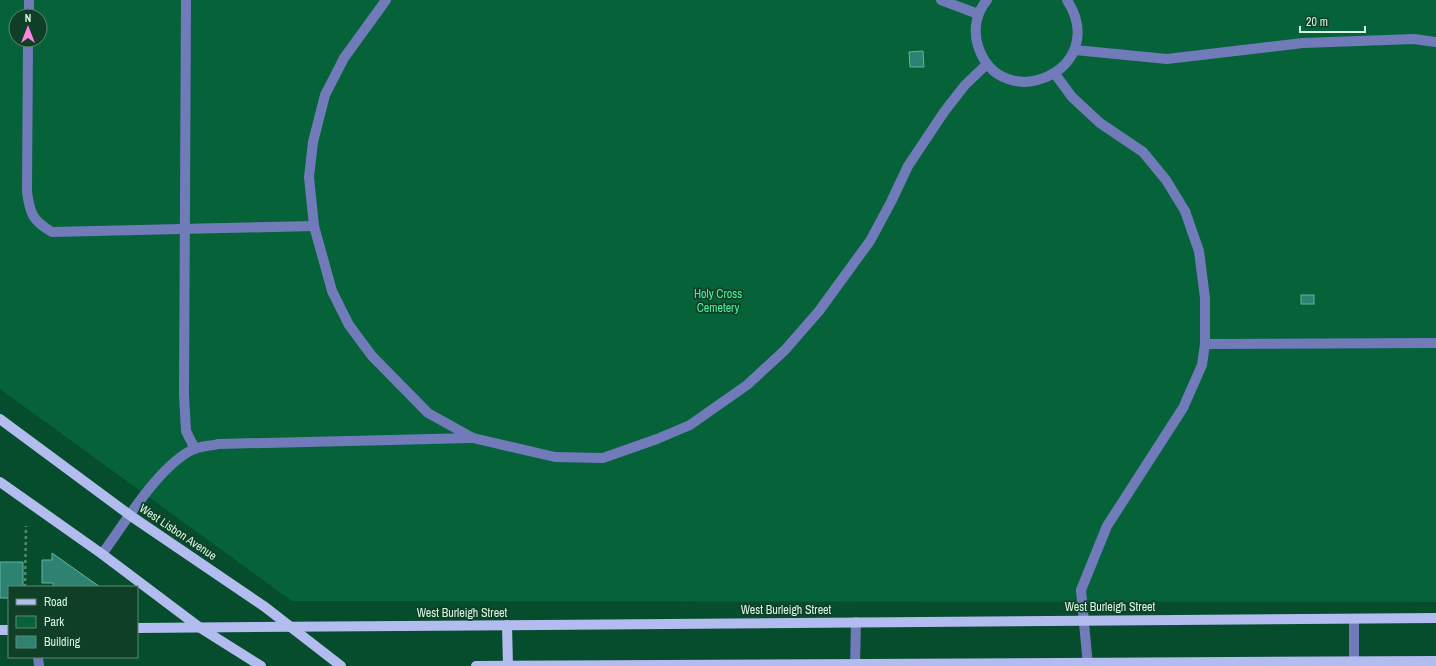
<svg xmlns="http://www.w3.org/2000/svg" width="1436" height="666" viewBox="0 0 1436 666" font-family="'Archivo Narrow',sans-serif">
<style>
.green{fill:#056239;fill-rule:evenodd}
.building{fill:#2d8271;stroke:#62b4a1}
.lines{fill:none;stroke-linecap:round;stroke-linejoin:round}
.path{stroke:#518a6e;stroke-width:2.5;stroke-dasharray:3 3;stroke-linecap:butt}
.minor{stroke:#717bba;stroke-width:10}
.major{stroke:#b2bcef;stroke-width:10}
.labels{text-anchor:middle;stroke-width:3.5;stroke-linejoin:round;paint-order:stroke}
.park-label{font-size:12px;fill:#46f39c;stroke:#0f4027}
.street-label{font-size:12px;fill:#d6f6e1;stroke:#0f4027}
</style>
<rect width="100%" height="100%" fill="#064d2d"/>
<path class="green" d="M0,0h1436v602l-1144,-1 -292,-212zM16,16h24v24h-24z"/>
<g class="building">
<path d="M923,51l1,16h-14l-1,-15z"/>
<rect x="1301" y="295" width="13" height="9"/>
<path d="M52,553l48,34h-47v-4h-11v-23h10z"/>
<path d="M0,562h23v25h-14v11h-9z"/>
</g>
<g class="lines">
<path class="path" d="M25,587l1,-61"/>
<g class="minor">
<path d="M186,0l-2,395 2,36 9,18"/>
<path d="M386,0l-42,58 -19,37 -12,47 -4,35 5,49 18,65 17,34 23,31 56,57 45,25 82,19 48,1 54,-19 33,-14 57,-40 38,-35 34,-39 51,-70 21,-39 17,-36 36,-54 21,-27 22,-21"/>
<path d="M941,0l37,14"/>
<path d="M987,0c-11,13 -14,30 -9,46 23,72 134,24 89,-46"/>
<path d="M29,16v-16"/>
<path d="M28,40l-1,152c3,22 6,29 25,40l262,-6"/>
<path d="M1075,50l92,9 136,-16 111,-4 22,3"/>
<path d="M1055,74l17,23 28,26 43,29 23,28 19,31 14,40 6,47v46l-3,21 -19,43 -76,118 -26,64 7,76"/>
<path d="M1205,344l231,-1"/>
<path d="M102,554c23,-31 57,-89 92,-105 7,-3 17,-3 24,-5l255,-6"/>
<path d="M1354,619v47"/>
<path d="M38,657l1,9"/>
<path d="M855,666l1,-44"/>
</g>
<g class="major">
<path d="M0,419l131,97 134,91 76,59"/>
<path d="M0,482l102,72 97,73 62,39"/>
<path d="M507,625l1,41"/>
<path d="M137,628l1299,-10"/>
<path d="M0,630h9"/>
<path d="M476,666l960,-5"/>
</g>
</g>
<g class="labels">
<g class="park-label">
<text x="718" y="298">Holy Cross<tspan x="718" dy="14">Cemetery</tspan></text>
</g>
<g class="street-label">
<text transform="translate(178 532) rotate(34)" y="4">West Lisbon Avenue</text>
<text x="1110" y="611">West Burleigh Street</text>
<text x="786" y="614">West Burleigh Street</text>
<text x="462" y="617">West Burleigh Street</text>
</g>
</g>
<rect x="8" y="586" width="130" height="72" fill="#0f4027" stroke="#5f8971"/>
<rect x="16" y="599" width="20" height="6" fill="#b2bcef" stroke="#5f8971"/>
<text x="44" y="606" font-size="12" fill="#d6f6e1">Road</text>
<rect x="16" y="616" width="20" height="12" fill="#056239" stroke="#5f8971"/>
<text x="44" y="626" font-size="12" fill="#d6f6e1">Park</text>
<rect x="16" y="636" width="20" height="12" fill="#2d8271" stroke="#5f8971"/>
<text x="44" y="646" font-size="12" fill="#d6f6e1">Building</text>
<g transform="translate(28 28)"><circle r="19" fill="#0f4027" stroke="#5f8971"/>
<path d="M0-3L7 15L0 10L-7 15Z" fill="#fd86e2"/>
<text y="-6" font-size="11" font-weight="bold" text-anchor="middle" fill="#d6f6e1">N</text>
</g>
<path d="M1300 26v6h65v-6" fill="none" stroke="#d6f6e1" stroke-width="2"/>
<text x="1306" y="26" font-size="12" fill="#d6f6e1" stroke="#0f4027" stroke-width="3" paint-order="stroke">20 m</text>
</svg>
